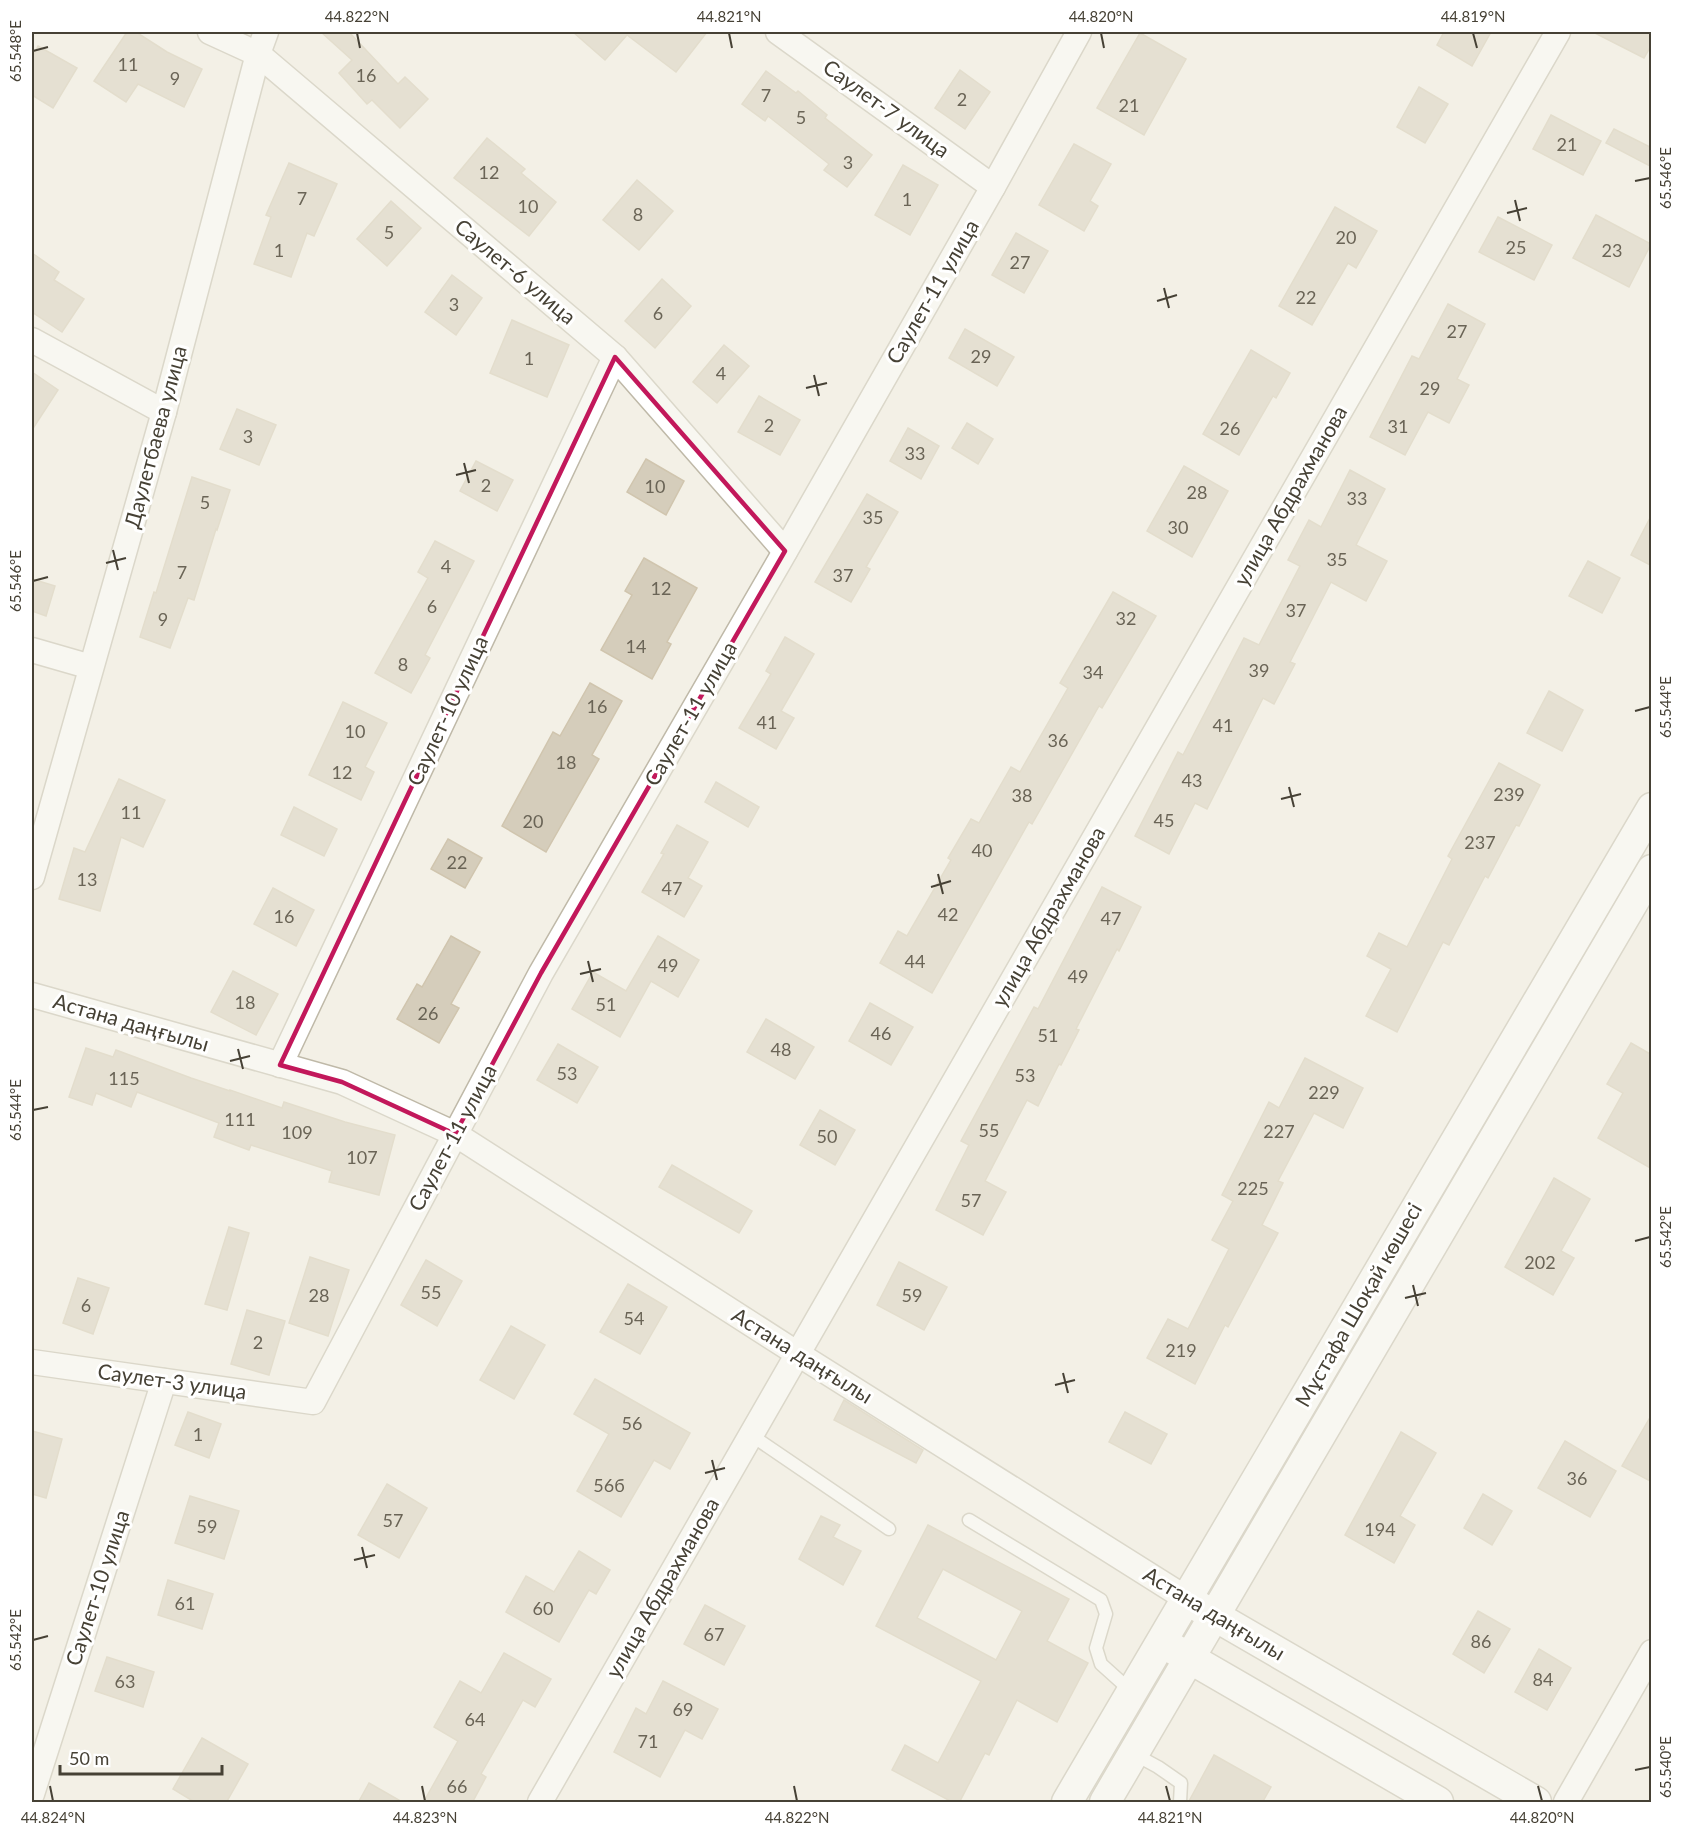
<svg xmlns="http://www.w3.org/2000/svg" width="1683" height="1834" viewBox="0 0 1683 1834" font-family="Lato,sans-serif">
<style>
.building{fill:#d5cdbb;stroke:#d0c5ae;stroke-width:1.5;fill-rule:evenodd}
.lines{fill:none;stroke-linecap:round;stroke-linejoin:round}
.service-casing{stroke:#bfb9a8;stroke-width:15}
.minor-casing{stroke:#bfb9a8;stroke-width:27}
.tertiary-casing{stroke:#bfb9a8;stroke-width:33}
.service{stroke:#fff;stroke-width:12}
.minor{stroke:#fff;stroke-width:24}
.tertiary{stroke:#fff;stroke-width:30}
.marked{fill:none;stroke:#c2185b;stroke-width:4.5;stroke-linejoin:round}
.ticks{fill:none;stroke:#464135;stroke-width:2}
.labels{text-anchor:middle;stroke-width:6;stroke-linejoin:round;paint-order:stroke}
.number-label{font-size:18px;fill:#6a6456}
.street-label{font-size:21px;fill:#464135;stroke:#fff}
.neatline{fill:none;stroke:#464135;stroke-width:2}
.ticks-label{font-size:15px;text-anchor:middle;fill:#464135}
</style>
<rect width="100%" height="100%" fill="#f3f0e6"/>
<g class="building">
<path d="M127,32h9l31,20 35,17 -18,38 -46,-23 -12,18 -32,-21z"/>
<path d="M321,32h28l49,52 7,-7 23,22 -28,29 -28,-28 -5,4 -28,-31 13,-13z"/>
<path d="M573,32h134l-31,40 -49,-37 -22,25z"/>
<path d="M1444,32h47l-19,34 -35,-21z"/>
<path d="M1593,32h59v12l-8,14z"/>
<path d="M1140,33l46,26 -42,76 -47,-27z"/>
<path d="M38,46l39,22 -24,40 -21,-13v-37z"/>
<path d="M960,70l30,22 -25,37 -30,-21z"/>
<path d="M766,71l30,22 2,-2 29,24 -2,3 47,37 -25,32 -23,-17 5,-6 -61,-48 -3,5 -23,-17z"/>
<path d="M1419,87l29,17 -23,39 -28,-16z"/>
<path d="M1551,115l50,26 -18,34 -50,-26z"/>
<path d="M1614,129l38,19v19l-46,-24z"/>
<path d="M487,138l38,31 -4,4 35,29 -27,34 -75,-58z"/>
<path d="M1074,144l37,20 -21,37 8,5 -14,25 -45,-26z"/>
<path d="M289,163l48,21 -23,52 -7,-3 -16,44 -37,-13 17,-47 -5,-2z"/>
<path d="M903,165l35,20 -28,50 -35,-20z"/>
<path d="M637,180l36,31 -34,39 -36,-30z"/>
<path d="M391,201l30,27 -34,38 -30,-27z"/>
<path d="M1335,207l42,24 -21,37 -8,-5 -36,62 -33,-19z"/>
<path d="M1596,215l55,29 -22,43 -56,-29z"/>
<path d="M1498,217l54,28 -18,35 -55,-28z"/>
<path d="M1016,233l32,18 -24,42 -32,-18z"/>
<path d="M32,253l27,19 -5,8 30,19 -22,33 -30,-20z"/>
<path d="M452,275l30,23 -26,37 -31,-23z"/>
<path d="M662,279l29,27 -36,42 -30,-27z"/>
<path d="M1448,304l37,20 -28,55 12,6 -20,38 -21,-11 -23,43 -35,-18 42,-81 7,3z"/>
<path d="M512,320l57,25 -22,52 -57,-24z"/>
<path d="M965,329l49,28 -17,29 -48,-28z"/>
<path d="M724,345l25,21 -32,37 -24,-21z"/>
<path d="M1251,350l39,23 -14,25 -3,-2 -34,59 -36,-21z"/>
<path d="M32,372l26,18 -26,40z"/>
<path d="M759,396l41,24 -20,35 -42,-23z"/>
<path d="M237,409l39,16 -17,40 -39,-16z"/>
<path d="M967,423l26,16 -15,25 -26,-16z"/>
<path d="M908,428l31,18 -18,33 -31,-18z"/>
<path d="M646,459l38,22 -18,34 -39,-23z"/>
<path d="M476,461l37,19 -16,31 -37,-20z"/>
<path d="M1184,466l44,25 -36,66 -45,-26z"/>
<path d="M1350,470l35,19 -29,56 31,16 -21,40 -35,-19 -41,80 5,2 -21,40 -11,-6 -56,111 -12,-6 -26,51 -34,-18 43,-84 5,3 61,-117 15,7 41,-79 -12,-6 21,-40 12,7z"/>
<path d="M192,477l38,13 -13,40 -1,-1 -22,71 -6,-2 -18,50 -30,-11 14,-45 2,1z"/>
<path d="M867,494l31,18 -32,55 4,2 -19,33 -36,-20z"/>
<path d="M1652,514v52l-21,-11z"/>
<path d="M435,541l39,20 -49,94 5,3 -19,35 -36,-20 53,-95 -10,-6z"/>
<path d="M644,558l53,30 -30,54 4,2 -19,35 -51,-29 31,-55 -7,-4z"/>
<path d="M1588,561l32,17 -18,35 -33,-17z"/>
<path d="M32,579l23,7 -9,30 -14,-5z"/>
<path d="M1113,592l43,24 -54,92 -3,-2 -67,118 -3,-2 -97,171 -52,-30 18,-32 9,5 44,-76 -3,-2 23,-39 8,4 32,-56 9,5 48,-84 -8,-5z"/>
<path d="M785,637l29,17 -33,57 13,7 -18,31 -37,-21 32,-54 -5,-3z"/>
<path d="M590,683l32,18 -30,54 7,4 -53,93 -44,-26 51,-94 7,4z"/>
<path d="M1549,691l34,19 -21,41 -35,-18z"/>
<path d="M343,702l44,21 -22,44 9,5 -13,28 -52,-25z"/>
<path d="M1499,763l41,22 -21,41 -3,-1 -28,53 -3,-2 -36,69 -6,-3 -46,90 -31,-16 25,-47 -24,-13 12,-23 28,14 45,-88 -4,-3z"/>
<path d="M119,779l46,21 -22,47 -22,-10 -21,74 -41,-12 15,-51 11,4z"/>
<path d="M716,782l43,25 -11,20 -43,-25z"/>
<path d="M294,807l43,22 -13,27 -43,-21z"/>
<path d="M677,825l31,17 -20,36 14,8 -18,31 -42,-25 22,-38 -3,-1z"/>
<path d="M448,839l34,19 -17,30 -34,-19z"/>
<path d="M1102,887l39,20 -22,44 -2,-2 -41,80 3,1 -18,35 -2,-1 -21,42 -11,-6 -42,81 21,11 -23,43 -47,-25 33,-65 -8,-4 73,-134 4,2z"/>
<path d="M273,888l41,22 -18,36 -42,-22z"/>
<path d="M451,936l29,16 -29,52 8,4 -20,35 -42,-24 20,-35 5,3z"/>
<path d="M658,936l41,24 -21,37 -27,-16 -31,56 -48,-28 21,-37 33,19z"/>
<path d="M233,971l45,23 -22,41 -45,-23z"/>
<path d="M870,1003l43,24 -22,38 -42,-24z"/>
<path d="M766,1019l48,28 -19,32 -48,-27z"/>
<path d="M1631,1043l21,12v114l-54,-31 25,-45 -16,-9z"/>
<path d="M558,1044l40,23 -21,36 -40,-23z"/>
<path d="M86,1048l27,9 3,-7 75,28 39,13v-1l52,18 2,-6 61,20 50,13 -16,60 -50,-13 3,-11 -81,-26 -2,5 -35,-13 5,-14 -82,-31 -6,15 -35,-14 -4,12 -23,-8z"/>
<path d="M1305,1058l58,30 -20,40 -29,-15 -36,68 5,2 -21,42 16,8 -50,94 -3,-2 -30,59 -48,-26 21,-39 20,10 41,-80 -17,-9 21,-39 -11,-6 47,-93 10,6z"/>
<path d="M820,1110l35,20 -20,35 -35,-20z"/>
<path d="M672,1165l80,46 -13,22 -80,-46z"/>
<path d="M1554,1178l36,21 -29,52 13,7 -21,37 -48,-28z"/>
<path d="M229,1227l20,6 -22,77 -22,-6z"/>
<path d="M310,1257l39,13 -21,66 -39,-13z"/>
<path d="M426,1260l36,21 -25,45 -36,-21z"/>
<path d="M899,1262l48,25 -23,43 -47,-25z"/>
<path d="M78,1278l31,10 -16,46 -30,-11z"/>
<path d="M628,1284l39,23 -27,47 -40,-22z"/>
<path d="M247,1310l38,11 -16,54 -38,-11z"/>
<path d="M511,1326l34,19 -31,54 -34,-19z"/>
<path d="M595,1379l95,54 -20,36 -16,-9 -33,57 -44,-26 32,-57 -35,-20z"/>
<path d="M844,1400l79,50 -7,13 -82,-43z"/>
<path d="M188,1412l33,12 -12,34 -34,-13z"/>
<path d="M1125,1412l42,22 -16,30 -42,-22z"/>
<path d="M1652,1414v68l-30,-16z"/>
<path d="M32,1431l30,8 -16,59 -14,-4z"/>
<path d="M1401,1432l35,21 -36,63 15,9 -21,38 -49,-28z"/>
<path d="M1565,1441l51,30 -26,46 -52,-29z"/>
<path d="M387,1484l40,24 -28,50 -41,-23z"/>
<path d="M1483,1494l29,17 -20,34 -28,-17z"/>
<path d="M190,1496l49,15 -15,48 -49,-16z"/>
<path d="M821,1516l19,9 -7,12 28,14 -18,34 -44,-26z"/>
<path d="M928,1525l141,74 -22,42 41,22 -31,59 -40,-22 -28,55 -4,-2 -26,50h-5l-62,-33 13,-25 33,18 43,-82 -105,-55zM943,1569l79,42 -26,49 -79,-42z"/>
<path d="M579,1551l31,19 -14,24 -7,-4 -30,52 -53,-30 20,-36 28,16z"/>
<path d="M168,1580l45,14 -11,35 -44,-14z"/>
<path d="M705,1605l40,21 -21,39 -40,-21z"/>
<path d="M1478,1611l32,18 -26,44 -31,-19z"/>
<path d="M1539,1649l32,19 -24,42 -32,-18z"/>
<path d="M504,1653l47,26 -16,28 -12,-7 -42,74 5,3 -14,26h-49l35,-62 -24,-14 26,-46 21,12z"/>
<path d="M107,1657l47,15 -11,35 -48,-16z"/>
<path d="M663,1681l55,28 -16,30 -17,-9 -25,47 -46,-25 22,-44 10,6z"/>
<path d="M202,1738l46,26 -22,39h-30l-23,-14z"/>
<path d="M1214,1755l57,32 -9,16h-74z"/>
<path d="M369,1783l35,20h-46z"/>
</g>
<g class="lines">
<defs>
<g id="service">
<path d="M751,1435l138,94"/>
<path d="M969,1520l132,80 5,14 -10,34 5,16 30,27"/>
<path d="M1134,1754l24,13 23,16 -1,19"/>
</g>
<g id="minor">
<path d="M210,32l48,22 357,303 170,194"/>
<path d="M778,32l215,155"/>
<path d="M32,340l132,72"/>
<path d="M32,650l59,17"/>
<path d="M32,877l132,-465 94,-358 8,-22"/>
<path d="M32,995l310,87 113,52 343,220 389,245"/>
<path d="M280,1065l335,-708"/>
<path d="M32,1362l281,40 228,-429 238,-411 214,-375 86,-155"/>
<path d="M32,1794l132,-413"/>
<path d="M540,1802l1018,-1770"/>
<path d="M1566,1802l86,-150"/>
</g>
<g id="tertiary">
<path d="M1196,1605l340,197"/>
<path d="M1172,1648l266,154"/>
<path d="M1067,1802l585,-994"/>
<path d="M1105,1802l547,-932"/>
</g>
</defs>
<use href="#service" class="service-casing"/>
<use href="#minor" class="minor-casing"/>
<use href="#tertiary" class="tertiary-casing"/>
<use href="#service" class="service"/>
<use href="#minor" class="minor"/>
<use href="#tertiary" class="tertiary"/>
</g>
<path d="M0 0H1683V1834H0ZM615,357l170,194 -244,422 -86,161 -113,-52 -62,-17z" fill="#f3f0e6" fill-opacity=".55" fill-rule="evenodd"/>
<path class="marked" d="M615,357l170,194 -244,422 -86,161 -113,-52 -62,-17z"/>
<path class="ticks" d="M357,33l3,15M729,33l3,15M1101,33l3,15M1473,33l4,15M33,51l15,-4M1635,181l15,-3M1515,200l5,21M1507,213l20,-5M1164,288l5,20M1157,301l20,-6M814,375l5,21M806,388l21,-5M464,463l5,20M456,475l20,-5M113,550l5,20M106,563l20,-5M33,581l15,-4M1635,711l15,-4M1289,787l5,20M1281,799l20,-5M938,874l5,20M931,887l20,-6M588,961l5,21M580,974l21,-5M238,1049l5,20M230,1061l20,-5M33,1110l15,-3M1635,1241l15,-4M1413,1285l5,21M1405,1298l21,-5M1063,1373l5,20M1055,1385l20,-5M712,1460l5,20M705,1473l20,-5M362,1547l5,21M354,1560l21,-5M33,1640l15,-4M1635,1770l15,-3M50,1786l3,15M422,1786l3,15M794,1786l3,15M1166,1786l4,15M1538,1786l4,15"/>
<g class="labels">
<g class="number-label">
<text x="128" y="71">11</text>
<text x="366" y="82">16</text>
<text x="175" y="85">9</text>
<text x="766" y="102">7</text>
<text x="962" y="106">2</text>
<text x="1129" y="112">21</text>
<text x="801" y="124">5</text>
<text x="1567" y="151">21</text>
<text x="848" y="169">3</text>
<text x="489" y="179">12</text>
<text x="302" y="205">7</text>
<text x="907" y="206">1</text>
<text x="528" y="213">10</text>
<text x="638" y="221">8</text>
<text x="389" y="239">5</text>
<text x="1346" y="244">20</text>
<text x="1516" y="254">25</text>
<text x="279" y="257">1</text>
<text x="1612" y="257">23</text>
<text x="1020" y="269">27</text>
<text x="1306" y="304">22</text>
<text x="454" y="311">3</text>
<text x="658" y="320">6</text>
<text x="1457" y="338">27</text>
<text x="981" y="363">29</text>
<text x="529" y="365">1</text>
<text x="721" y="380">4</text>
<text x="1430" y="395">29</text>
<text x="769" y="432">2</text>
<text x="1398" y="433">31</text>
<text x="1230" y="435">26</text>
<text x="248" y="443">3</text>
<text x="915" y="460">33</text>
<text x="486" y="492">2</text>
<text x="655" y="493">10</text>
<text x="1197" y="499">28</text>
<text x="1357" y="505">33</text>
<text x="205" y="509">5</text>
<text x="873" y="524">35</text>
<text x="1178" y="534">30</text>
<text x="1337" y="566">35</text>
<text x="446" y="573">4</text>
<text x="182" y="579">7</text>
<text x="843" y="582">37</text>
<text x="661" y="595">12</text>
<text x="432" y="613">6</text>
<text x="1296" y="617">37</text>
<text x="1126" y="625">32</text>
<text x="163" y="626">9</text>
<text x="636" y="653">14</text>
<text x="403" y="671">8</text>
<text x="1259" y="677">39</text>
<text x="1093" y="679">34</text>
<text x="597" y="713">16</text>
<text x="767" y="729">41</text>
<text x="1223" y="732">41</text>
<text x="355" y="738">10</text>
<text x="1058" y="747">36</text>
<text x="566" y="769">18</text>
<text x="342" y="779">12</text>
<text x="1192" y="787">43</text>
<text x="1509" y="801">239</text>
<text x="1022" y="802">38</text>
<text x="131" y="819">11</text>
<text x="1164" y="827">45</text>
<text x="533" y="828">20</text>
<text x="1480" y="849">237</text>
<text x="982" y="857">40</text>
<text x="457" y="869">22</text>
<text x="87" y="886">13</text>
<text x="672" y="895">47</text>
<text x="948" y="921">42</text>
<text x="284" y="923">16</text>
<text x="1111" y="925">47</text>
<text x="915" y="968">44</text>
<text x="668" y="972">49</text>
<text x="1078" y="983">49</text>
<text x="245" y="1009">18</text>
<text x="606" y="1011">51</text>
<text x="428" y="1020">26</text>
<text x="881" y="1040">46</text>
<text x="1048" y="1042">51</text>
<text x="781" y="1056">48</text>
<text x="567" y="1080">53</text>
<text x="1025" y="1082">53</text>
<text x="124" y="1085">115</text>
<text x="1324" y="1099">229</text>
<text x="240" y="1126">111</text>
<text x="989" y="1137">55</text>
<text x="1279" y="1138">227</text>
<text x="297" y="1139">109</text>
<text x="827" y="1143">50</text>
<text x="362" y="1164">107</text>
<text x="1253" y="1195">225</text>
<text x="971" y="1207">57</text>
<text x="1540" y="1269">202</text>
<text x="431" y="1299">55</text>
<text x="319" y="1302">28</text>
<text x="912" y="1302">59</text>
<text x="86" y="1312">6</text>
<text x="634" y="1325">54</text>
<text x="258" y="1349">2</text>
<text x="1181" y="1357">219</text>
<text x="632" y="1430">56</text>
<text x="198" y="1441">1</text>
<text x="1577" y="1485">36</text>
<text x="609" y="1492">56б</text>
<text x="393" y="1527">57</text>
<text x="207" y="1533">59</text>
<text x="1380" y="1536">194</text>
<text x="185" y="1610">61</text>
<text x="543" y="1615">60</text>
<text x="714" y="1641">67</text>
<text x="1481" y="1648">86</text>
<text x="1543" y="1686">84</text>
<text x="125" y="1688">63</text>
<text x="683" y="1716">69</text>
<text x="475" y="1726">64</text>
<text x="648" y="1748">71</text>
<text x="457" y="1793">66</text>
</g>
<g class="street-label">
<text transform="translate(886 109) rotate(36)" y="7">Саулет-7 улица</text>
<text transform="translate(515 272) rotate(40)" y="7">Саулет-6 улица</text>
<text transform="translate(933 292) rotate(-60)" y="7">Саулет-11 улица</text>
<text transform="translate(156 437) rotate(-75)" y="7">Даулетбаева улица</text>
<text transform="translate(1291 496) rotate(-60)" y="7">улица Абдрахманова</text>
<text transform="translate(448 711) rotate(-65)" y="7">Саулет-10 улица</text>
<text transform="translate(691 714) rotate(-60)" y="7">Саулет-11 улица</text>
<text transform="translate(1049 917) rotate(-60)" y="7">улица Абдрахманова</text>
<text transform="translate(131 1023) rotate(16)" y="7">Астана даңғылы</text>
<text transform="translate(453 1138) rotate(-62)" y="7">Саулет-11 улица</text>
<text transform="translate(1359 1305) rotate(-60)" y="7">Мұстафа Шоқай көшесі</text>
<text transform="translate(802 1356) rotate(32)" y="7">Астана даңғылы</text>
<text transform="translate(172 1382) rotate(8)" y="7">Саулет-3 улица</text>
<text transform="translate(98 1588) rotate(-72)" y="7">Саулет-10 улица</text>
<text transform="translate(663 1588) rotate(-60)" y="7">улица Абдрахманова</text>
<text transform="translate(1214 1614) rotate(31)" y="7">Астана даңғылы</text>
</g>
</g>
<rect width="1683" height="1834" fill="none" stroke="#ffffff" stroke-width="66"/>
<path d="M60 1765v9h162v-9" fill="none" stroke="#464135" stroke-width="3"/>
<text x="69" y="1765" font-size="18" fill="#464135" stroke="#ffffff" stroke-width="4.5" paint-order="stroke">50 m</text>
<rect x="33" y="33" width="1617" height="1768" class="neatline"/>
<g class="ticks-label">
<text x="357" y="22">44.822°N</text>
<text x="729" y="22">44.821°N</text>
<text x="1101" y="22">44.820°N</text>
<text x="1473" y="22">44.819°N</text>
<text transform="translate(16 51) rotate(-90)" y="5">65.548°E</text>
<text transform="translate(1666 178) rotate(-90)" y="5">65.546°E</text>
<text transform="translate(16 581) rotate(-90)" y="5">65.546°E</text>
<text transform="translate(1666 707) rotate(-90)" y="5">65.544°E</text>
<text transform="translate(16 1110) rotate(-90)" y="5">65.544°E</text>
<text transform="translate(1666 1237) rotate(-90)" y="5">65.542°E</text>
<text transform="translate(16 1640) rotate(-90)" y="5">65.542°E</text>
<text transform="translate(1666 1767) rotate(-90)" y="5">65.540°E</text>
<text x="53" y="1823">44.824°N</text>
<text x="425" y="1823">44.823°N</text>
<text x="797" y="1823">44.822°N</text>
<text x="1170" y="1823">44.821°N</text>
<text x="1542" y="1823">44.820°N</text>
</g>
</svg>
